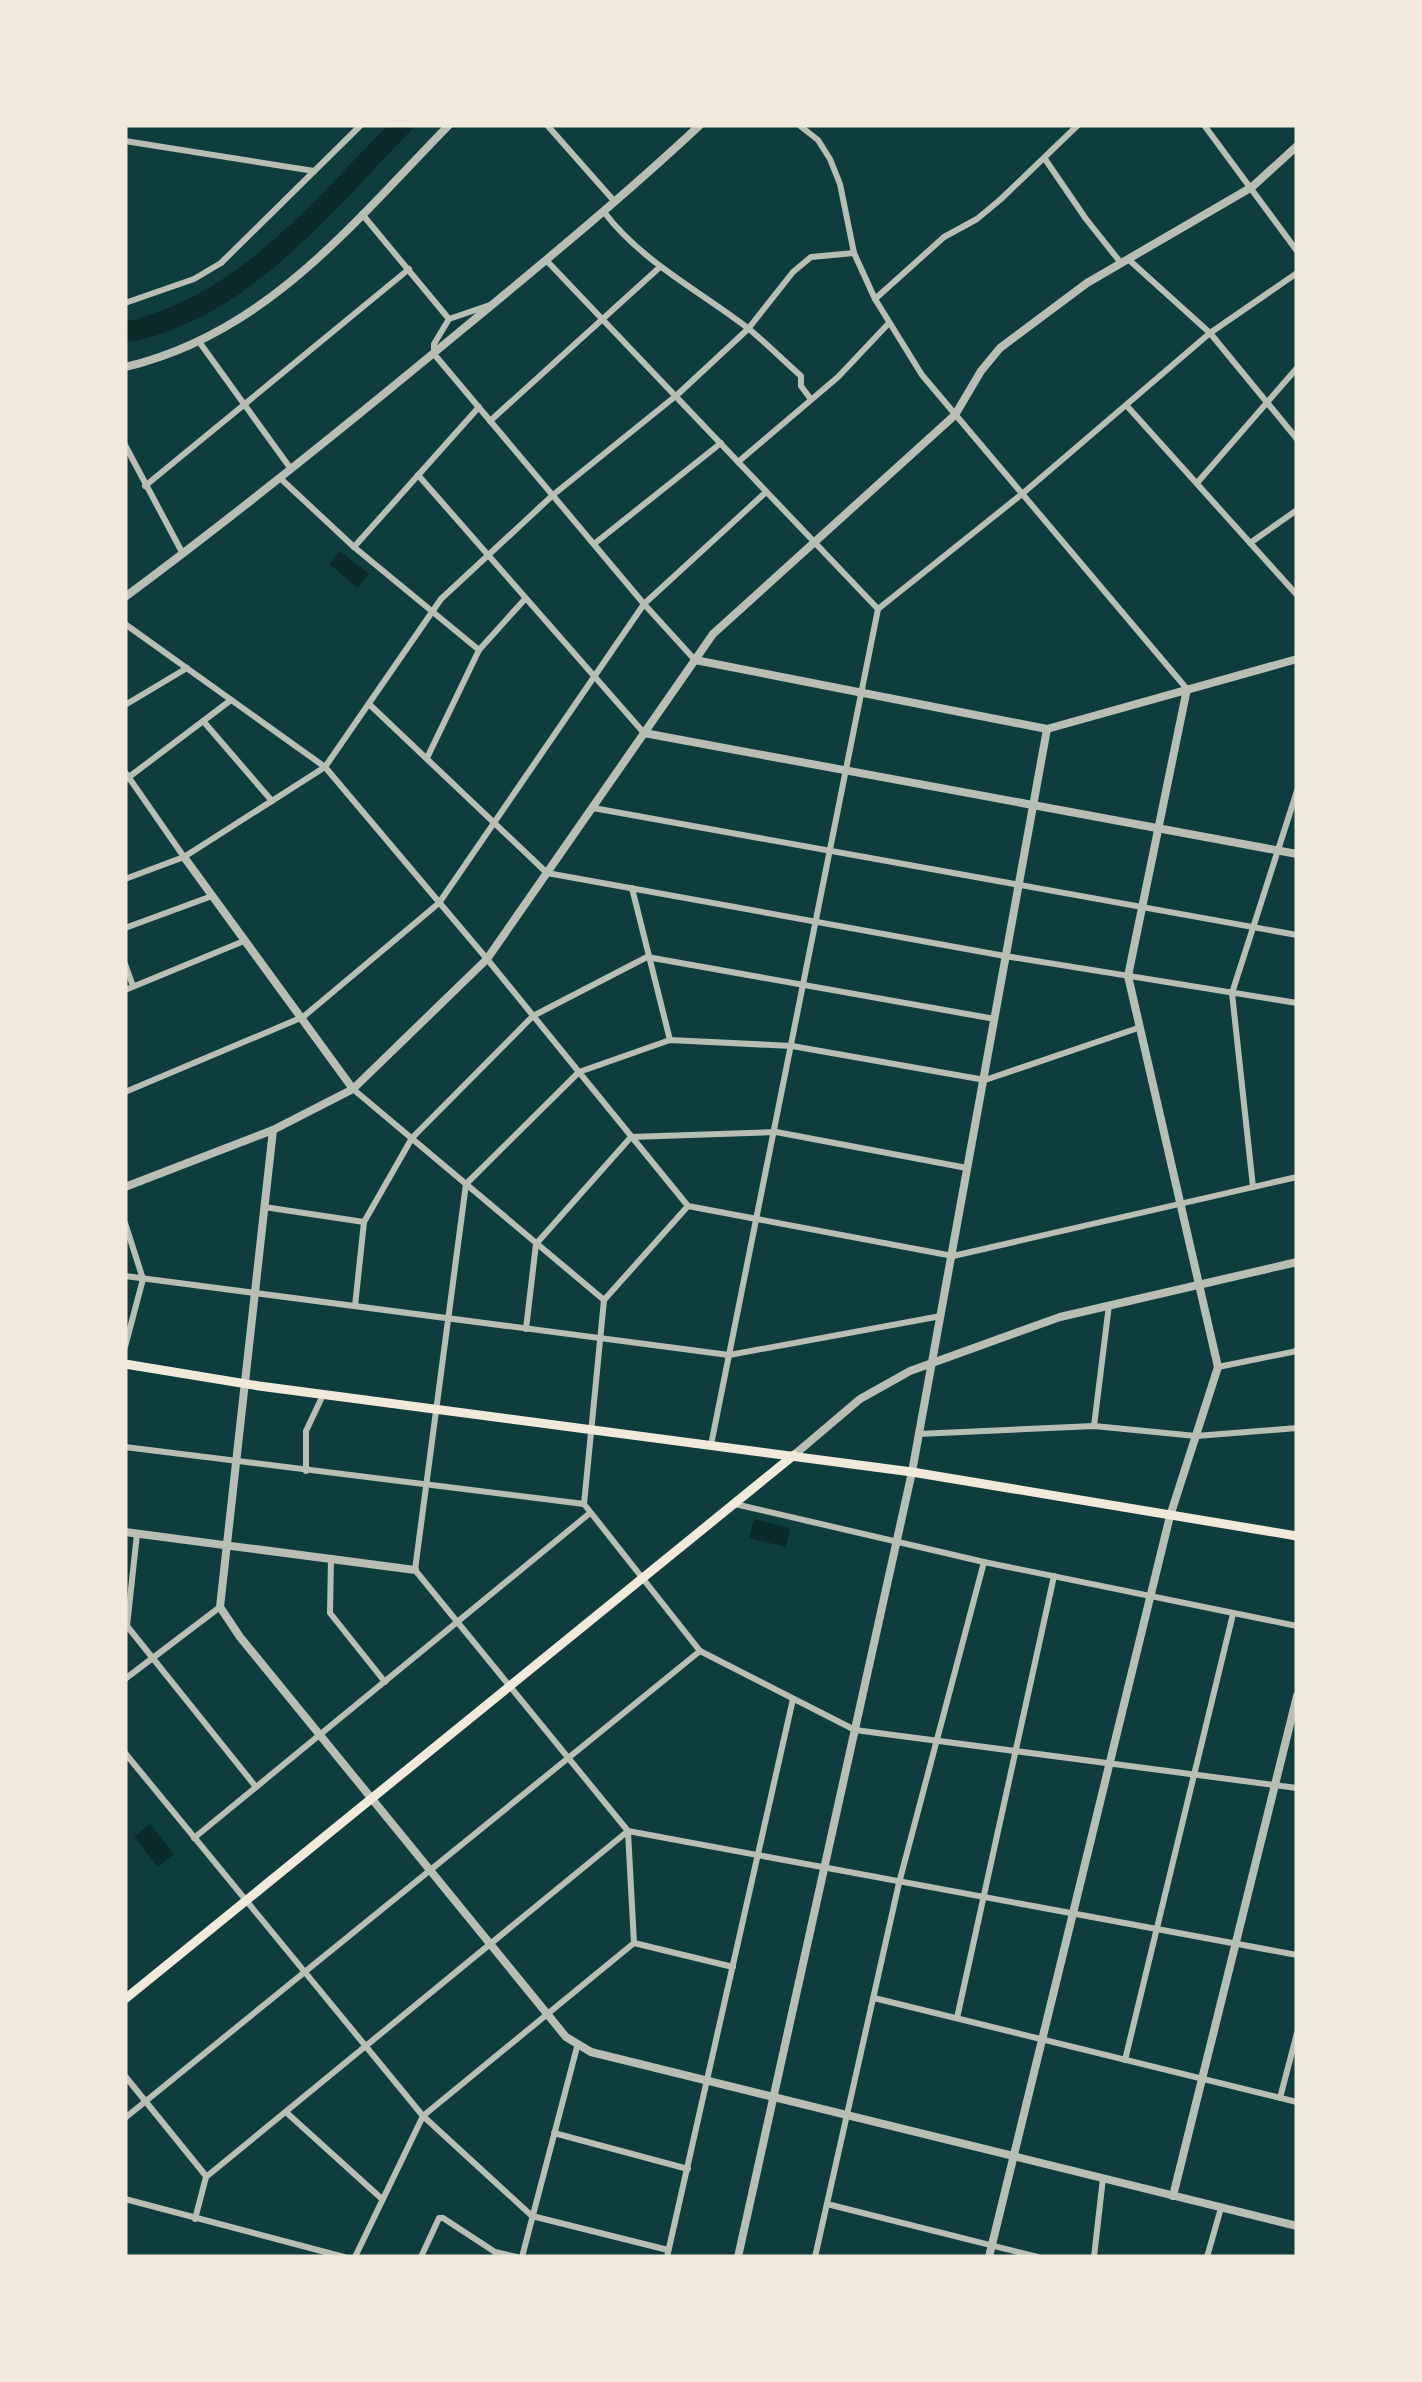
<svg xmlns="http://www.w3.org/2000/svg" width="1422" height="2382" viewBox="0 0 1422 2382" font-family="'Public Sans',sans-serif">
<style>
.water{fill:#0a2a2b}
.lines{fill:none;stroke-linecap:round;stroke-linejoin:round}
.minor{stroke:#b8beb3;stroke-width:6}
.tertiary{stroke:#b8beb3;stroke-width:8}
.secondary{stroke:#f1e9da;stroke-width:9}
</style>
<rect width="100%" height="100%" fill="#0f3d3e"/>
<g class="water">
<path d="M388,125h28c-82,84 -168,196 -291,218v-21c113,-27 185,-117 263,-197z"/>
<path d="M340,551l29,23 -11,14 -29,-24z"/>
<path d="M754,1519l36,9 -4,19 -37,-9z"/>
<path d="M150,1824l24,30 -16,13 -24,-30z"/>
</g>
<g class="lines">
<g class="minor">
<path d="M547,125l68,77"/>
<path d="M799,125l19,15 12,19 10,25 14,69 21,46 47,76 265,314"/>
<path d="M1204,125l93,126"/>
<path d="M125,141l189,30"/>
<path d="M1045,159l41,60 35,44"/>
<path d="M604,212c38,50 96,79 145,117 18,15 35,32 52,47v10l9,12"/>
<path d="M362,214l87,105 -15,25v10l210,250 51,56"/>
<path d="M1128,259l82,74 87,106"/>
<path d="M546,260l332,349"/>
<path d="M875,299l69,-62 33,-18 24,-20 77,-74"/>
<path d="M125,303l69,-24 27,-16 140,-138"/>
<path d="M449,319l41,-14"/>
<path d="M200,343l91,126"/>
<path d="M1127,406l170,189"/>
<path d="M490,421l170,-154"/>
<path d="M125,445l58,109"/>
<path d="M738,462l100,-85 51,-54"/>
<path d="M418,475l226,258"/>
<path d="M280,478l74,69 125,103"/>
<path d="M1197,483l100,-115"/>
<path d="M145,486l264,-217"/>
<path d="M1250,543l47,-33"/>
<path d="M594,544l127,-101"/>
<path d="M354,547l125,-140"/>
<path d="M125,624l200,143 162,192 201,247 265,50 344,-79"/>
<path d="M369,704l178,169 458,83 292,47"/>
<path d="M125,705l62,-37"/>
<path d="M204,722l68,79"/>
<path d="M427,758l52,-108 46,-51"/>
<path d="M125,772l59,85"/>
<path d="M125,780l106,-80"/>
<path d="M593,808l704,127"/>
<path d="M125,879l59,-22 141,-90 116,-168 112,-104 124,-100 71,-66 45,-57 18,-15 43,-4"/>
<path d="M632,888l38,152"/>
<path d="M125,928l87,-32"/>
<path d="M125,964l8,22"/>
<path d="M125,990l119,-49"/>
<path d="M1138,1028l-153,52 -193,-34 -122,-6 -91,32 -113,112 -51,386 213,261 669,124"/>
<path d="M353,1089l251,211"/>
<path d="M125,1092l178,-75 136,-114 205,-299 122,-112"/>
<path d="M1253,1187l-21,-194 65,-202"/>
<path d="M688,1206l-84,94 -20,204 116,147 155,79 442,58"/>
<path d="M264,1207l100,15"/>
<path d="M125,1223l18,56 -18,68"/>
<path d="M125,1276l604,79 212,-39"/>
<path d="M355,1306l9,-84 48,-84 121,-122 114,-59 348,62"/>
<path d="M526,1329l10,-85 95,-107 145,-5 191,36"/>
<path d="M1218,1367l79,-16"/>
<path d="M1094,1426l15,-121"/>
<path d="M918,1434l176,-8 102,10 101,-8"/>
<path d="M711,1445l167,-836 144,-115 188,-161 87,-60"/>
<path d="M125,1447l459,57"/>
<path d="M306,1471v-40l17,-36"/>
<path d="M735,1504l249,58 313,64"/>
<path d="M137,1534l-10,92 129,161"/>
<path d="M331,1558l-1,55 55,69"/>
<path d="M125,1679l95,-72"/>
<path d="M125,1753l298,363 109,100 136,34"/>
<path d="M628,1832l6,111 99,24"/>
<path d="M194,1838l396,-325"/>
<path d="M874,1998l423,104"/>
<path d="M957,2018l97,-442"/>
<path d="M1125,2060l108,-446"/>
<path d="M125,2076l81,100"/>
<path d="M1280,2098l17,-65"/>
<path d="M287,2113l95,86"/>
<path d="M125,2118l575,-467"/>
<path d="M554,2133l134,36"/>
<path d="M125,2199l219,58"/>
<path d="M827,2204l211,53"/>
<path d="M195,2219l11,-42 422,-346"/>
<path d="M355,2257l68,-141 211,-173"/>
<path d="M421,2257l18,-39h4l52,34 22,5"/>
<path d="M522,2257l55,-210"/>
<path d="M667,2257l126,-558"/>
<path d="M815,2257l84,-374 85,-321"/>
<path d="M1094,2257l9,-79"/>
<path d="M1207,2257l14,-49"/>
</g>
<g class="tertiary">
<path d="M125,367c141,-33 227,-143 324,-242"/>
<path d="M125,597c116,-86 228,-177 339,-269 80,-66 160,-132 236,-203"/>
<path d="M695,660l352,69 250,-70"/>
<path d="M644,733l653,121"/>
<path d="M184,857l169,232"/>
<path d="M273,1130l-53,477 20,30 326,400 25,15 706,174"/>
<path d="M125,1187l148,-57 80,-41 134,-130 226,-325 242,-219 26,-44 19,-23 87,-65 165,-96 45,-41"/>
<path d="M794,1455l66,-56 50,-28 150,-54 237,-55"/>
<path d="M125,1532l290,38"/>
<path d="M1173,2196l124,-500"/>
<path d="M738,2257l174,-785 135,-743"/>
<path d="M989,2257l181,-741 48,-149 -90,-391 59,-287"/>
</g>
<g class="secondary">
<path d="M125,1364l134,22 653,86 385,64"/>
<path d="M125,1999l669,-544"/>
</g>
</g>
<rect width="1422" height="2382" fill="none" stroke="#f1e9da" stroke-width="255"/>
</svg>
